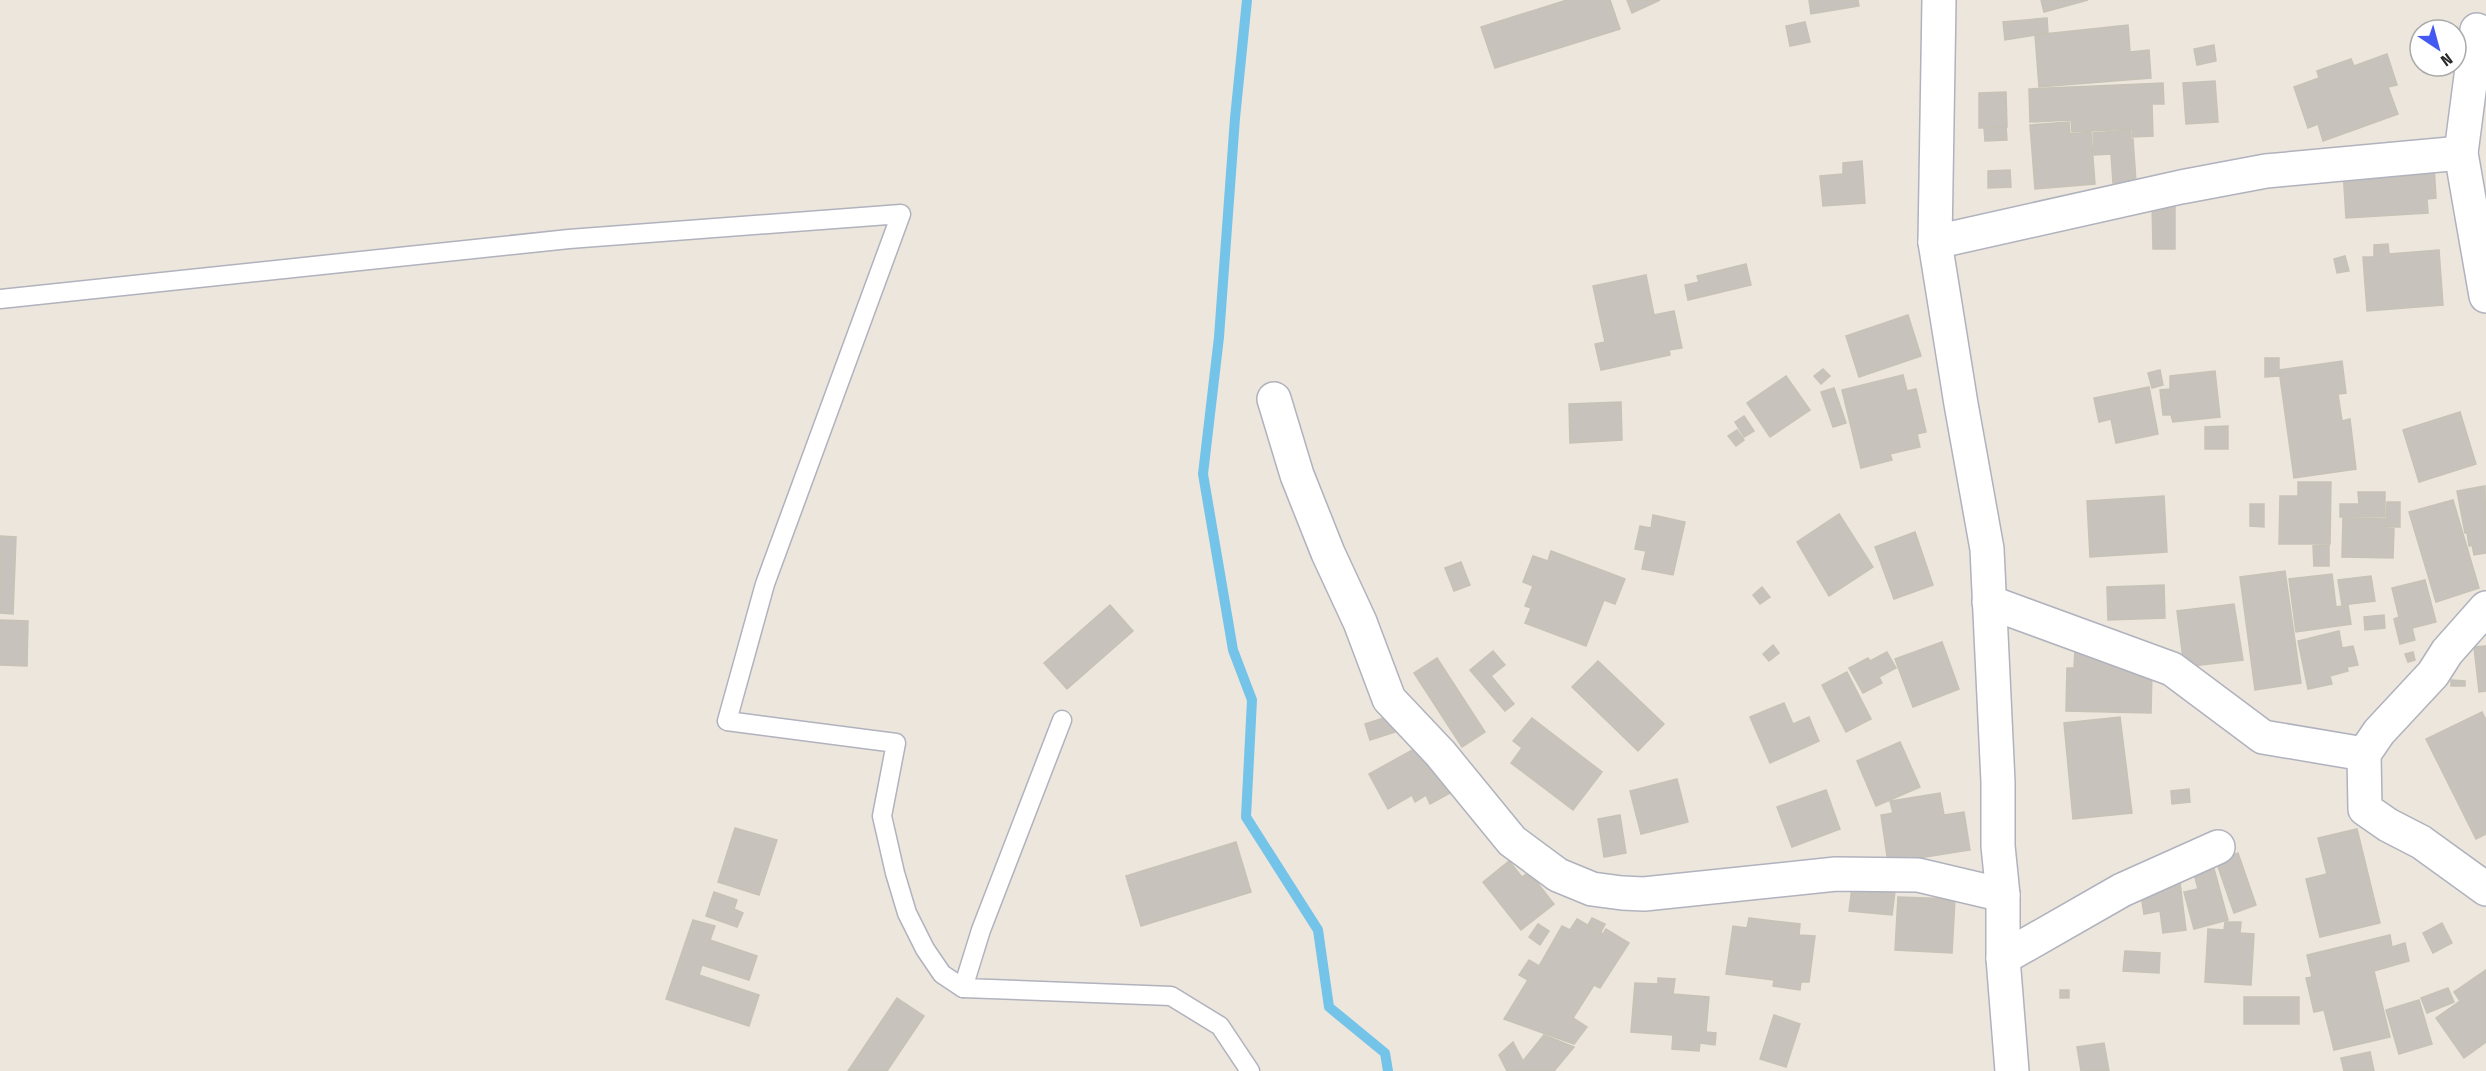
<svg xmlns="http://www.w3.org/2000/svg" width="2486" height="1071" viewBox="0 0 2486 1071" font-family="'Fira Sans Condensed',sans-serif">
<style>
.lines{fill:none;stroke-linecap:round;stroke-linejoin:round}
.stream{stroke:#74c3e9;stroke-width:10}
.building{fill:#c7c3bc;stroke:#c7c2b6;stroke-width:1.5}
.lane-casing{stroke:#b0b2bd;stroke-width:21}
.street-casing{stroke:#b0b2bd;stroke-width:36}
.lane{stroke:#fff;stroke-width:18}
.street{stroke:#fff;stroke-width:33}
</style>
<rect width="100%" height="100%" fill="#ece6dd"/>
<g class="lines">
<path class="stream" d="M1247,0l-12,118 -16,219 -16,137 30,176 19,50 -6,117 72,113 11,77 56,46 3,18"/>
</g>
<g class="building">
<path d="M1567,0h43l10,29 -125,39 -14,-41z"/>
<path d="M1627,0h33l-28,13z"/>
<path d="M1809,0h49l1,6 -48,8z"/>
<path d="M2041,0h47l-44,12z"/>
<path d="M2047,18l1,15 -43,7 -2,-18z"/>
<path d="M1805,22l5,20 -20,4 -4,-20z"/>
<path d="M2128,25l2,27 19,-2 2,28 -112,9 -4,-52z"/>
<path d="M2214,45l2,16 -19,4 -3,-16z"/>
<path d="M2387,54l10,31 -9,2 10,27 -75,27 -5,-17 -10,4 -14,-41 25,-9 -2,-7 34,-12 3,7z"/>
<path d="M2215,81l3,41 -32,2 -3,-41z"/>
<path d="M2163,83l1,21h-12l1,32 -21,1v-8l-60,3 -1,-12 -41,2 -1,-33z"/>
<path d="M2006,92l1,35 -28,1v-35z"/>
<path d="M2069,122l1,12 21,-2 4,52 -60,5 -5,-64z"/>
<path d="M2006,127l1,13 -22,1 -1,-13z"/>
<path d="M2130,130l1,10 2,-1 3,43 -23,1 -2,-29 -17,1 -1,-22z"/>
<path d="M1862,161l3,42 -42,3 -3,-30 23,-2v-11z"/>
<path d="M2434,165l2,33 -9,1 1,14 -82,5 -3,-48z"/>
<path d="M2010,170l1,17 -23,1v-17z"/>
<path d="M2175,201v48h-22l-1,-47z"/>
<path d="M2388,244l1,10 50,-4 4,55 -76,6 -4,-54h11v-12z"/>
<path d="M2345,256l4,15 -12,2 -3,-14z"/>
<path d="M1746,264l5,21 -63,15 -3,-15 14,-3 -2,-6z"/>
<path d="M1646,275l8,40 20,-4 8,37 -13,2 1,5 -69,15 -6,-26 10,-2 -12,-56z"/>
<path d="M1908,315l13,41 -62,21 -13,-41z"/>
<path d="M2265,358h14v18l-14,1z"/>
<path d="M2342,361l4,32 -8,1 4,27 8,-2 6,50 -62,9 -15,-108z"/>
<path d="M1823,369l7,7 -9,8 -7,-8z"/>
<path d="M2160,370l3,15 -11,3 -4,-15z"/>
<path d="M2215,371l5,46 -47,5 -2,-7h-8l-3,-25 10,-1v-13z"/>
<path d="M1903,375l4,16 9,-2 10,43 -9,2 3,13 -30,7 2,6 -31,8 -19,-78z"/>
<path d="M1786,376l24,34 -40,27 -23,-34z"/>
<path d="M2149,387l9,47 -42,9 -5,-24 -12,3 -5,-24z"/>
<path d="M1834,388l12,35 -13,4 -12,-35z"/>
<path d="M1621,402l1,38 -52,3 -1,-39z"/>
<path d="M2460,412l16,52 -57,18 -16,-52z"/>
<path d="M1744,416l10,15 -10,6 -9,-15z"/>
<path d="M2228,426v23h-23v-22z"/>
<path d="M1737,430l7,10 -8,6 -8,-10z"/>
<path d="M2298,482h33l-1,62h-51l1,-48h18z"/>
<path d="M2485,486l1,67 -12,2 -2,-10 -3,1 -2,-13h-2l-8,-42z"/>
<path d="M2358,492h27v25h-45v-13h19z"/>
<path d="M2164,496l3,56 -77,5 -3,-56z"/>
<path d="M2453,500l26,88 -43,14 -27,-90z"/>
<path d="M2387,502h13v25h-14z"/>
<path d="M2250,504h14v23l-14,-1z"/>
<path d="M1839,514l34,53 -44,29 -32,-54z"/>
<path d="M1653,515l32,7 -12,53 -31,-6 4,-18 -11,-2 5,-23 11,2z"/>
<path d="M2343,518l43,1 -1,9 9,1 -1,29 -51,-1z"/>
<path d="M1915,532l18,53 -39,14 -19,-52z"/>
<path d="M0,536l16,1 -3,77 -13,-1z"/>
<path d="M2329,545v21h-15l-1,-20z"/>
<path d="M1551,551l74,28 -10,25 -11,-4 -18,46 -61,-23 6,-15 -6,-2 8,-20 -10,-4 10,-26 15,5z"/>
<path d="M1461,562l9,23 -16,6 -9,-23z"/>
<path d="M2285,571l16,112 -46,7 -15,-113z"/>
<path d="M2332,574l4,33 12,-2 3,19 -55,8 -7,-53z"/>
<path d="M2371,576l4,25 -33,4 -4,-25z"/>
<path d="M2425,580l11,42 -24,6 3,12 -15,4 -6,-25 5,-2 -7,-29z"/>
<path d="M2164,585l1,33 -57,2 -1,-33z"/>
<path d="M1762,587l8,10 -10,7 -7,-9z"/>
<path d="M2234,604l9,56 -59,7 -7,-56z"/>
<path d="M1110,605l23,26 -66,58 -23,-26z"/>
<path d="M2384,615l1,13 -20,2 -1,-13z"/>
<path d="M0,620l28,1 -1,45 -27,-1z"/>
<path d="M2339,631l3,17 11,-2 5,19 -11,2 1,4 -18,5 2,8 -24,5 -10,-48z"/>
<path d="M1942,642l17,47 -46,18 -18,-48z"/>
<path d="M1773,645l6,8 -10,8 -6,-7z"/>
<path d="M2486,646v45l-7,1 -5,-45z"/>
<path d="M2075,650l77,20 -1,43 -85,-2 1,-43h7z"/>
<path d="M1493,651l12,14 -14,11 23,28 -9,7 -35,-41z"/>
<path d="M1887,652l9,16 -17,9 3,6 -19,10 -14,-25 19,-10 2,3z"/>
<path d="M2413,652l2,8 -7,2 -3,-8z"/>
<path d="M1437,658l48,74 -23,15 -48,-74z"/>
<path d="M1598,661l66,63 -26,27 -66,-64z"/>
<path d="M1847,672l24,47 -25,13 -24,-47z"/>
<path d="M2451,680l14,1v5h-14z"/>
<path d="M1784,703l9,21 16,-7 10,24 -49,22 -20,-46z"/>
<path d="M2482,712l4,8v114l-10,5 -50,-100z"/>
<path d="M1390,716l5,16 -25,8 -5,-16z"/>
<path d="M2120,717l12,96 -59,6 -9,-96z"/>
<path d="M1532,718l70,54 -29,38 -62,-47 11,-15 -9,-7z"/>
<path d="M1900,742l20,45 -44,19 -19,-45z"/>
<path d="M1425,743l27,49 -22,12 -4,-9 -11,7 -3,-7 -24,14 -19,-35z"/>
<path d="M1677,779l11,43 -47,12 -11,-43z"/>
<path d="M2189,789l1,13 -18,2 -1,-13z"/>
<path d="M1826,790l14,39 -48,18 -15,-40z"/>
<path d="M1940,793l4,22 20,-3 6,38 -82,13 -7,-48 12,-2 -3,-12z"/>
<path d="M1620,815l6,38 -22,4 -6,-38z"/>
<path d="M735,828l42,12 -18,55 -41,-13z"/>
<path d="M2357,829l23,94 -60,14 -14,-58 21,-5 -9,-36z"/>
<path d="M1236,842l15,50 -110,34 -15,-50z"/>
<path d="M2238,853l18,52 -22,8 -18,-52z"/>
<path d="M1509,861l13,16 7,-5 25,32 -33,26 -38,-48z"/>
<path d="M2213,865l15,55 -34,9 -10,-37 14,-3 -5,-19z"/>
<path d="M2180,883l6,47 -23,3 -3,-22 -16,3 -4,-25z"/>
<path d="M1852,887l43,4 -3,24 -43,-4z"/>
<path d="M714,892l23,8 -3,9 9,4 -6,14 -31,-11z"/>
<path d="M1898,897l57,2 -3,54 -57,-3z"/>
<path d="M1592,918l13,6 -4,8 -13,-7z"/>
<path d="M1749,918l51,6 -1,11 16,1 -6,46h-8l-1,8 -27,-4 1,-6 -48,-6 7,-48 14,2z"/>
<path d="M1577,919l26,15 3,-5 23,14 -29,45 -6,-3 -21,33 14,9 -13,17 -70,-25 24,-39 -9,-5 10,-15 10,6 23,-40 8,4z"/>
<path d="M693,920l22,6 -5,14 47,16 -8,24 -47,-15 -3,10 60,20 -10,31 -83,-27z"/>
<path d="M2225,922h16l-1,11 14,1 -3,51 -46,-3 3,-53 16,1z"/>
<path d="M2442,923l10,20 -19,10 -10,-20z"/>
<path d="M1538,924l11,7 -9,14 -11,-8z"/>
<path d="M2390,935l2,12 13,-4 4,18 -35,10 16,66 -56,13 -10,-40 -10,2 -8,-34 6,-1 -5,-22z"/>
<path d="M2125,951l35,2 -1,20 -36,-2z"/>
<path d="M2486,970v72l-22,16 -28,-40 24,-17 -6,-9z"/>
<path d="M1658,978l17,1 -2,15 36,3 -3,35 10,1 -1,12 -15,-2 -1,8 -27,-2 1,-14 -42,-3 4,-49 23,1z"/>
<path d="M2448,988l6,14 -27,11 -6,-15z"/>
<rect x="2060" y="990" width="9" height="8"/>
<rect x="2244" y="997" width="55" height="27"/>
<path d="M897,998l27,18 -37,55h-39z"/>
<path d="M2419,1000l13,44 -33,10 -13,-44z"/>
<path d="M1774,1015l26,9 -14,43 -26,-8z"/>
<path d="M1544,1035l30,12 -20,24h-47l-8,-16 14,-13 10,19z"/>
<path d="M2104,1043l5,28h-28l-4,-24z"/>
<path d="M2370,1052l4,19h-30l-3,-13z"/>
</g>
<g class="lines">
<defs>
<g id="lane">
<path d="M0,299l569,-60 332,-25 -136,370 -38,137 169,22 -14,73 13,57 12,40 18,36 17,25 21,14"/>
<path d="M1062,720l-81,210 -18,58 208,8 49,30 30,45"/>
</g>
<g id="street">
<path d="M1939,0l-4,242 26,162 26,145 11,233v64l5,49v63l9,113"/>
<path d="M2477,30l-16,123 25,143"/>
<path d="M1935,242l246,-55 85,-16 195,-18"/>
<path d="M1274,399l23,76 31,78 32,69 29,77 51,54 72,88 46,34 34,14 30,4 22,1 192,-20 82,1 85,20"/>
<path d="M1989,602l183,67 91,68 101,17"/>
<path d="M2486,608l-39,44 -14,22 -54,58 -15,22 1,55 23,16 33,17 65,47"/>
<path d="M2003,958l119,-68 96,-43"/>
</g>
</defs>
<use href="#lane" class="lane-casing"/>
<use href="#street" class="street-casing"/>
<use href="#lane" class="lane"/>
<use href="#street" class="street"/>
</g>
<g transform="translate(2438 48) rotate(144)"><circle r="28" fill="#ffffff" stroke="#aaaaaa" stroke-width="1.5"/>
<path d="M0-4.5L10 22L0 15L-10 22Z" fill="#4359f2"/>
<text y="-9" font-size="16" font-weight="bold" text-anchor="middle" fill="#2a2a2a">N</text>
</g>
</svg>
